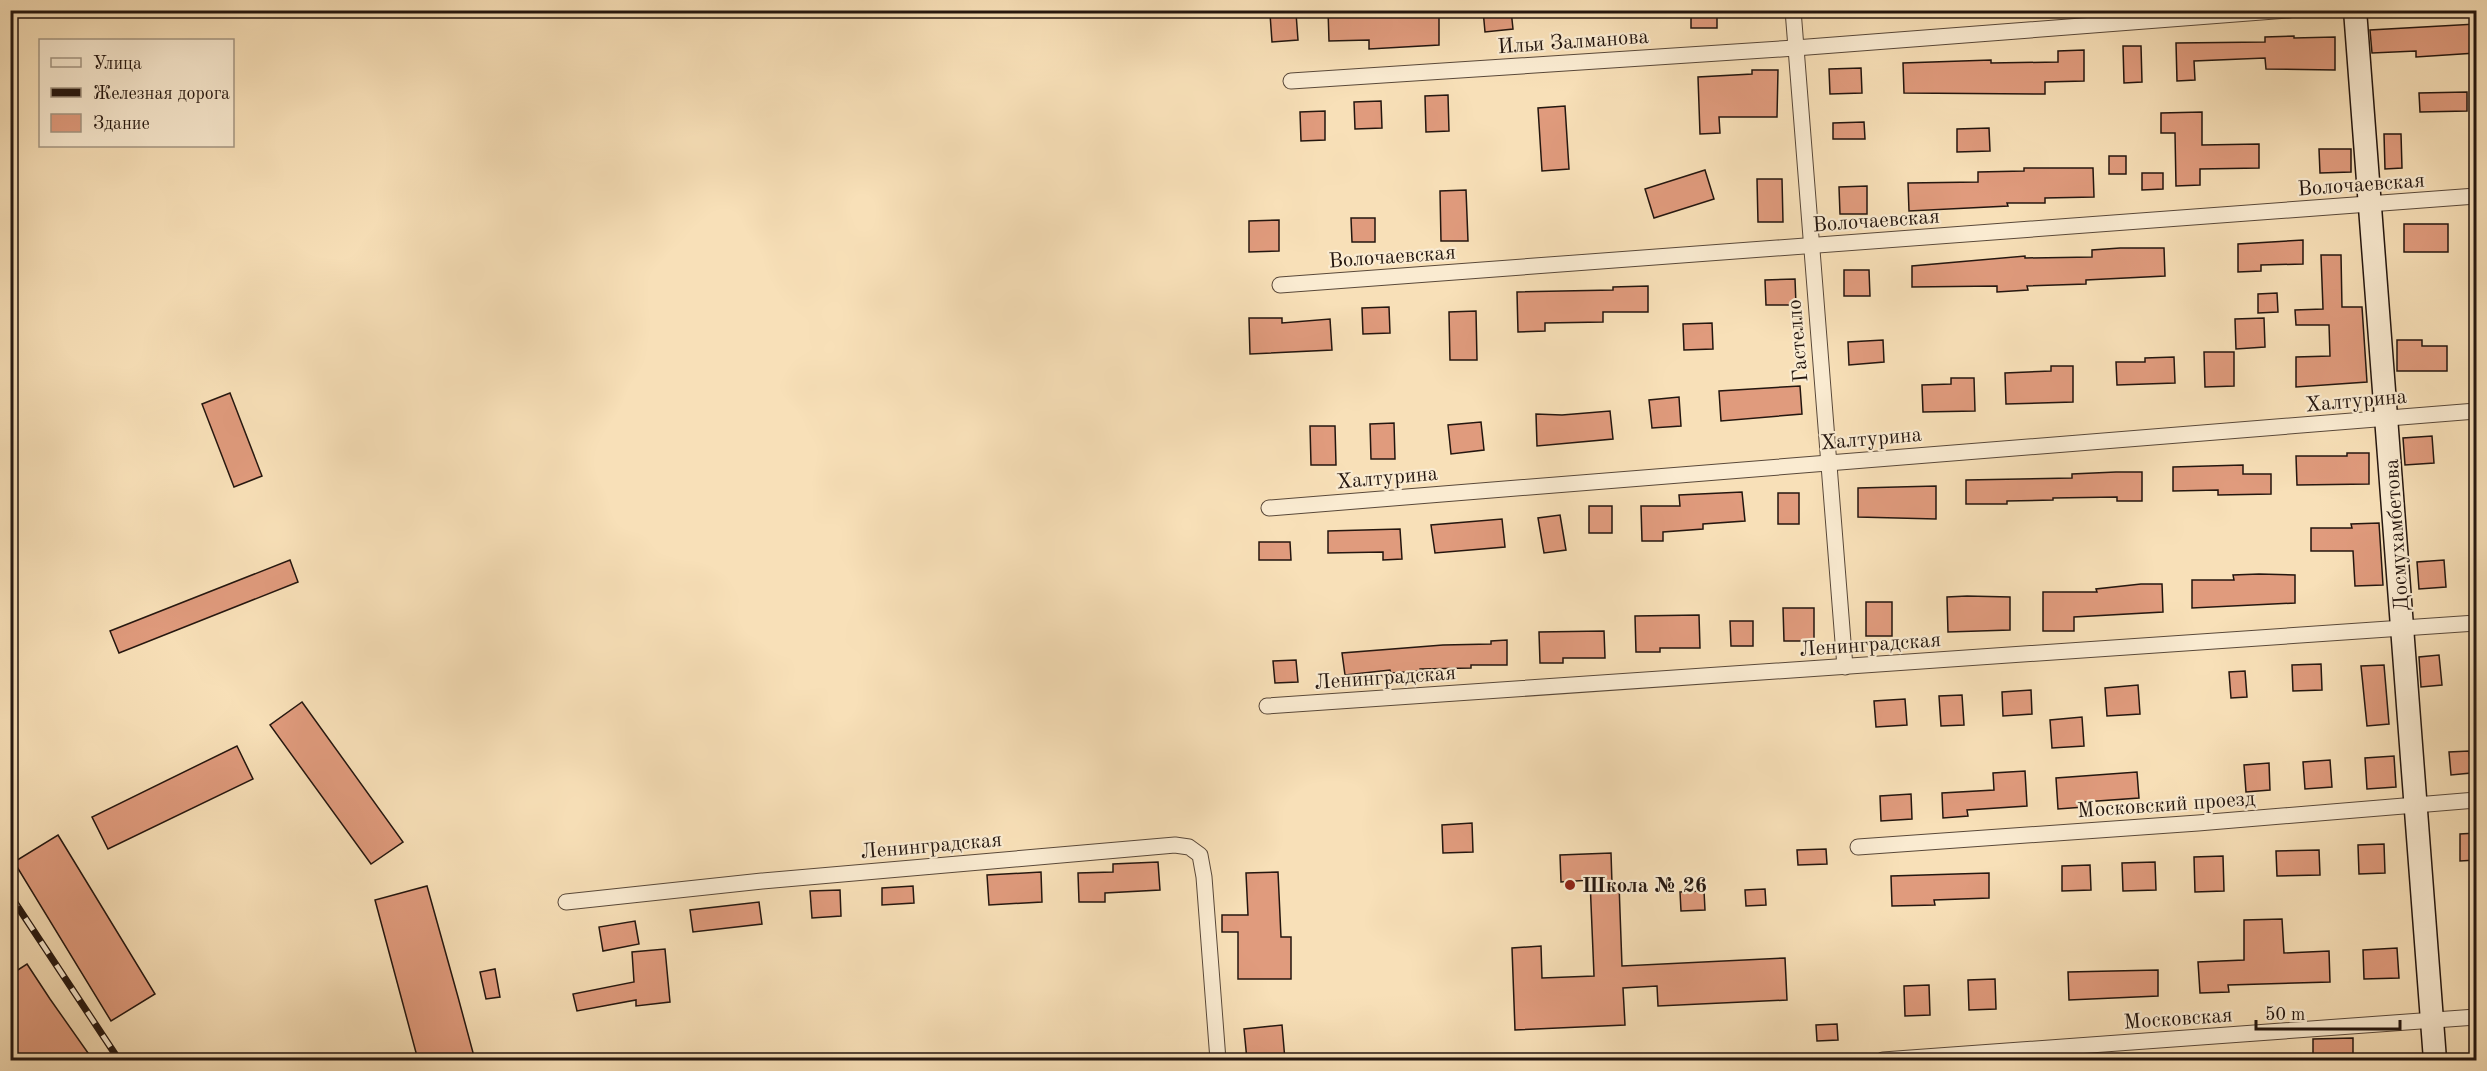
<svg xmlns="http://www.w3.org/2000/svg" width="2487" height="1071" viewBox="0 0 2487 1071" font-family="'Old Standard TT',serif">
<style>
.building{fill:#e09b7d;stroke:#24160f;stroke-width:1.5}
.lines{fill:none;stroke-linecap:round;stroke-linejoin:round}
.street-casing{stroke:#594839;stroke-width:17}
.secondary-casing{stroke:#24160f;stroke-width:25}
.street{stroke:#faebd1;stroke-width:15}
.secondary{stroke:#faebd1;stroke-width:22}
.rail-casing{stroke:#24160f;stroke-width:7}
.rail{stroke:#faebd1;stroke-width:4.5;stroke-dasharray:14;stroke-linecap:butt}
.poi-dot{fill:#8f2418;stroke:#faebd1;stroke-width:2}
.labels{text-anchor:middle;stroke-width:4.5;stroke-linejoin:round;paint-order:stroke}
.street-label{font-size:21px;fill:#24160f;stroke:#faebd1}
.poi-label{font-size:21px;font-weight:bold;fill:#24160f;stroke:#faebd1;text-anchor:start}
</style>
<rect width="100%" height="100%" fill="#f8e0b8"/>
<filter id="stains"><feTurbulence type="fractalNoise" baseFrequency=".00333" numOctaves="4"/><feColorMatrix values="0 0 0 0 .2 0 0 0 0 .09 0 0 0 0 .02 0 0 0 .5 -.17"/></filter>
<radialGradient id="worn" r=".72"><stop offset=".6" stop-color="#630" stop-opacity="0"/><stop offset="1" stop-color="#630" stop-opacity=".3"/></radialGradient>
<g class="building">
<path d="M1328,10h19v5l92,-5v35l-70,4v-9l-40,1z"/>
<path d="M1483,10h28l2,19 -28,3z"/>
<rect x="1691" y="10" width="26" height="18"/>
<path d="M1296,13l2,27 -26,2 -2,-28z"/>
<path d="M2476,24v29l-60,4v-6l-44,2 -2,-23z"/>
<path d="M2294,36v2l41,-1v33l-69,-1 -1,-11 -71,3 1,19 -18,1 -1,-38 89,-1v-5z"/>
<path d="M2123,46h18l1,36 -18,1z"/>
<path d="M2084,50v31l-39,1v12l-141,-1 -1,-30 88,-3v3l67,-1v-11z"/>
<path d="M1861,68l1,25 -32,1 -1,-25z"/>
<path d="M1752,70h26l-1,47h-58l1,16 -20,1 -2,-57 54,-3z"/>
<path d="M2467,92v19l-47,1 -1,-19z"/>
<path d="M1448,95l1,36 -23,1 -1,-36z"/>
<path d="M1381,101l1,27 -27,1 -1,-27z"/>
<path d="M1565,106l4,63 -27,2 -4,-63z"/>
<path d="M1325,111v29l-24,1 -1,-29z"/>
<path d="M2202,112v33l57,-1v24l-59,1v16l-24,1 -1,-53h-14v-20z"/>
<path d="M1864,122l1,17h-32v-16z"/>
<path d="M1989,128l1,23 -33,1v-23z"/>
<path d="M2384,134h17l1,34 -17,1z"/>
<path d="M2319,149h32v23l-31,1z"/>
<rect x="2109" y="156" width="17" height="18"/>
<path d="M2024,168h69l1,29 -49,1v5h-38l1,3 -99,5 -1,-28 70,-1v-10l46,-1z"/>
<path d="M1705,170l9,29 -60,19 -9,-29z"/>
<path d="M2142,173h21v16l-21,1z"/>
<path d="M1757,179h25l1,43h-25z"/>
<path d="M1867,186v28h-27l-1,-27z"/>
<path d="M1466,190l2,51h-27l-1,-50z"/>
<path d="M1351,218h24v24h-23z"/>
<path d="M1279,220v31l-30,1v-31z"/>
<rect x="2404" y="224" width="44" height="28"/>
<path d="M2303,240v24l-42,1v6l-23,1v-28z"/>
<path d="M2120,248h44l1,28 -79,4v4l-59,2 1,4 -31,2v-6l-85,1v-21l113,-10v2l67,-1v-7z"/>
<path d="M2321,255h20l1,52h20l5,75 -71,5v-30l34,-1 -1,-31h-33l-1,-15 28,-1z"/>
<path d="M1844,270h25l1,26h-26z"/>
<path d="M1795,279l1,26h-30l-1,-25z"/>
<path d="M1648,286v26h-45v10l-58,1v8l-27,1 -1,-40 96,-2v-3z"/>
<path d="M2277,293l1,19 -20,1v-19z"/>
<path d="M1389,307l1,26 -27,1 -1,-26z"/>
<path d="M1476,311l1,49h-27l-1,-48z"/>
<path d="M1249,318h33v5l48,-4 2,31 -82,4z"/>
<path d="M2264,318l1,29 -29,2 -1,-30z"/>
<path d="M1712,323l1,26 -29,1 -1,-26z"/>
<path d="M1883,340l1,22 -35,3 -1,-23z"/>
<path d="M2397,340h25v6h25v25h-50z"/>
<path d="M2204,352h30v34l-29,1z"/>
<path d="M2174,357l1,26 -58,2 -1,-23h29v-4z"/>
<path d="M2051,366h22v36l-67,2 -1,-31 46,-2z"/>
<path d="M1951,378h23l1,33 -52,1 -1,-27 29,-1z"/>
<path d="M1800,386l2,28 -81,7 -2,-30z"/>
<path d="M230,393l32,83 -28,11 -32,-83z"/>
<path d="M1679,397l2,29 -29,2 -3,-28z"/>
<path d="M1610,411l3,28 -76,7 -1,-32 26,1z"/>
<path d="M1481,422l3,28 -33,4 -3,-29z"/>
<path d="M1394,423l1,36h-24l-1,-35z"/>
<path d="M1310,426h25l1,39h-25z"/>
<path d="M2432,436l2,27 -29,2 -2,-27z"/>
<path d="M2347,453h22v31l-72,1 -1,-29h51z"/>
<path d="M2243,465v9h28v20l-53,1v-5l-45,1v-24z"/>
<path d="M2116,472h26v29h-25v-4l-64,1v2l-46,1v3h-41v-24l106,-2v-4z"/>
<path d="M1936,486v33l-78,-2v-29z"/>
<path d="M1742,492l3,29 -42,3v5l-40,3v9h-21l-1,-35h39l-1,-11z"/>
<rect x="1778" y="493" width="21" height="31"/>
<rect x="1589" y="506" width="23" height="27"/>
<path d="M1560,515l6,35 -22,3 -6,-35z"/>
<path d="M1502,519l3,28 -70,6 -4,-28z"/>
<path d="M2379,523l4,62 -28,1 -2,-35h-42v-23h41l-1,-4z"/>
<path d="M1400,529l2,30 -19,1v-8l-55,1v-22z"/>
<path d="M1259,542h31l1,18h-32z"/>
<path d="M290,560l8,22 -179,71 -9,-22z"/>
<path d="M2444,560l2,27 -27,2 -2,-27z"/>
<path d="M2259,574l36,1v28l-103,5v-28h42l-1,-5z"/>
<path d="M2141,584h21l1,28 -89,5v14h-31v-39h54l-1,-3z"/>
<path d="M1967,596l43,1v33l-62,2 -1,-35z"/>
<rect x="1866" y="602" width="26" height="34"/>
<path d="M1783,608h31v33h-30z"/>
<path d="M1699,615l1,33h-40v4h-24l-1,-36z"/>
<path d="M1730,621h23v25h-22z"/>
<path d="M1604,631l1,27h-42v5h-23l-1,-31z"/>
<path d="M1507,640v25h-36v3l-51,1v2l-29,2 -1,-3 -45,5 -3,-22 101,-8 48,-1v-3z"/>
<path d="M2439,655l3,30 -21,2 -2,-30z"/>
<path d="M1296,660l2,22 -23,1 -2,-22z"/>
<path d="M2321,664l1,26 -29,1 -1,-26z"/>
<path d="M2384,665l5,59 -22,2 -6,-60z"/>
<path d="M2245,671l2,26 -16,1 -2,-26z"/>
<path d="M2138,685l2,29 -33,2 -2,-28z"/>
<path d="M2031,690l1,24 -29,2 -1,-24z"/>
<path d="M1962,695l2,30 -23,1 -2,-30z"/>
<path d="M1905,699l2,26 -31,2 -2,-26z"/>
<path d="M302,702l101,140 -32,22 -101,-139z"/>
<path d="M2082,717l2,29 -32,2 -2,-28z"/>
<path d="M237,746l16,33 -145,70 -16,-32z"/>
<path d="M2469,751l2,22 -20,2 -2,-23z"/>
<path d="M2394,756l2,31 -29,2 -2,-31z"/>
<path d="M2330,760l2,27 -27,2 -2,-27z"/>
<path d="M2269,763l1,27 -24,2 -2,-27z"/>
<path d="M2025,771l2,35 -60,4 1,6 -25,2 -1,-25 52,-3 -1,-17z"/>
<path d="M2137,772l2,26 -55,4v5l-26,2 -2,-31z"/>
<path d="M1911,794l1,25 -31,2 -1,-25z"/>
<path d="M1472,823l1,29 -30,1 -1,-28z"/>
<path d="M2476,833v27l-16,1v-27z"/>
<path d="M58,835l97,159 -44,27 -97,-159z"/>
<path d="M2384,844l1,29 -26,1 -1,-29z"/>
<path d="M1826,849l1,15 -29,1 -1,-15z"/>
<path d="M2319,850l1,25 -43,1 -1,-25z"/>
<path d="M1611,853l1,31h7l3,82 163,-8 2,42 -129,6 -1,-20 -34,2 2,37 -110,5 -3,-82 29,-2 1,32 52,-2 -4,-96 -29,2 -1,-27z"/>
<path d="M2223,856l1,35 -29,1 -1,-35z"/>
<path d="M1158,862l2,28 -55,3v9h-26l-1,-29 35,-1v-8z"/>
<path d="M2155,862l1,28 -33,1 -1,-28z"/>
<path d="M2090,865l1,25 -29,1v-25z"/>
<path d="M1041,872l1,30 -53,3 -2,-30z"/>
<path d="M1278,872l3,65h10v42h-53v-47h-16v-17h26l-2,-42z"/>
<path d="M1989,873v25l-55,2 1,5 -43,1 -1,-30z"/>
<path d="M427,886l31,111 17,63h-57l-43,-160z"/>
<path d="M913,886l1,17 -32,2v-17z"/>
<path d="M1765,889l1,16 -20,1 -1,-16z"/>
<path d="M840,890l1,26 -29,2 -2,-27z"/>
<path d="M1704,891l1,19 -24,1 -1,-19z"/>
<path d="M759,902l3,22 -69,8 -3,-22z"/>
<path d="M2282,919l2,34 45,-2 1,31 -102,3 1,7 -29,1 -2,-31 46,-2v-40z"/>
<path d="M635,921l4,23 -36,7 -4,-24z"/>
<path d="M2397,948l2,30 -35,1 -1,-29z"/>
<path d="M665,949l5,53 -34,4v-6l-59,11 -4,-17 61,-12 -2,-30z"/>
<path d="M27,964l23,35 43,61h-70l-13,-18v-67z"/>
<path d="M495,969l5,28 -14,2 -6,-27z"/>
<path d="M2158,970v26l-89,4 -1,-28z"/>
<path d="M1995,979l1,30 -27,1 -1,-30z"/>
<path d="M1929,985l1,30 -25,1 -1,-30z"/>
<path d="M1837,1024l1,16 -21,1 -1,-16z"/>
<path d="M1282,1025l3,35h-38l-3,-31z"/>
<path d="M2353,1038v22h-40v-21z"/>
</g>
<g class="lines">
<defs>
<g id="street">
<path d="M1793,10l52,657"/>
<path d="M1291,81l504,-33 494,-38"/>
<path d="M1280,285l1196,-89"/>
<path d="M1269,508l1207,-97"/>
<path d="M1267,706l1209,-83"/>
<path d="M1858,847l340,-24 278,-23"/>
<path d="M566,902l196,-21 413,-36 14,2 11,8 4,22 14,183"/>
<path d="M1883,1060l593,-43"/>
</g>
<path id="secondary" d="M2355,10l80,1050"/>
</defs>
<use href="#street" class="street-casing"/>
<use href="#secondary" class="secondary-casing"/>
<use href="#street" class="street"/>
<use href="#secondary" class="secondary"/>
<defs>
<path id="rail" d="M10,895l109,165"/>
</defs>
<use href="#rail" class="rail-casing"/>
<use href="#rail" class="rail"/>
</g>
<circle class="poi-dot" cx="1570" cy="885" r="6"/>
<g class="labels">
<g class="street-label">
<text transform="translate(1573 41) rotate(-4)" y="7">Ильи Залманова</text>
<text transform="translate(2361 184) rotate(-4)" y="7">Волочаевская</text>
<text transform="translate(1876 220) rotate(-4)" y="7">Волочаевская</text>
<text transform="translate(1392 256) rotate(-4)" y="7">Волочаевская</text>
<text transform="translate(1797 341) rotate(-95)" y="7">Гастелло</text>
<text transform="translate(2356 400) rotate(-5)" y="7">Халтурина</text>
<text transform="translate(1871 438) rotate(-5)" y="7">Халтурина</text>
<text transform="translate(1387 477) rotate(-5)" y="7">Халтурина</text>
<text transform="translate(2396 535) rotate(-94)" y="7">Досмухамбетова</text>
<text transform="translate(1870 644) rotate(-4)" y="7">Ленинградская</text>
<text transform="translate(1385 677) rotate(-4)" y="7">Ленинградская</text>
<text transform="translate(2166 804) rotate(-4)" y="7">Московский проезд</text>
<text transform="translate(931 845) rotate(-5)" y="7">Ленинградская</text>
<text transform="translate(2178 1018) rotate(-4)" y="7">Московская</text>
</g>
<g class="poi-label">
<text x="1582" y="892">Школа № 26</text>
</g>
</g>
<rect width="2487" height="1071" fill="none" stroke="#f8e0b8" stroke-width="36"/>
<rect x="12" y="12" width="2463" height="1047" fill="none" stroke="#24160f" stroke-width="3"/>
<rect x="18" y="18" width="2451" height="1035" fill="none" stroke="#24160f" stroke-width="1.5"/>
<rect x="39" y="39" width="195" height="108" fill="#faebd1" stroke="#a49683" stroke-width="1.5"/>
<rect x="51" y="58" width="30" height="9" fill="#faebd1" stroke="#a49683" stroke-width="1.5"/>
<text x="93" y="69" font-size="18" fill="#24160f">Улица</text>
<rect x="51" y="88" width="30" height="9" fill="#24160f" stroke="#a49683" stroke-width="1.5"/>
<text x="93" y="99" font-size="18" fill="#24160f">Железная дорога</text>
<rect x="51" y="114" width="30" height="18" fill="#e09b7d" stroke="#a49683" stroke-width="1.5"/>
<text x="93" y="129" font-size="18" fill="#24160f">Здание</text>
<path d="M2256 1020v9h144v-9" fill="none" stroke="#24160f" stroke-width="3"/>
<text x="2265" y="1020" font-size="18" fill="#24160f" stroke="#faebd1" stroke-width="4.5" paint-order="stroke">50 m</text>
<rect width="100%" height="100%" filter="url(#stains)"/>
<rect width="100%" height="100%" fill="url(#worn)"/>
</svg>
